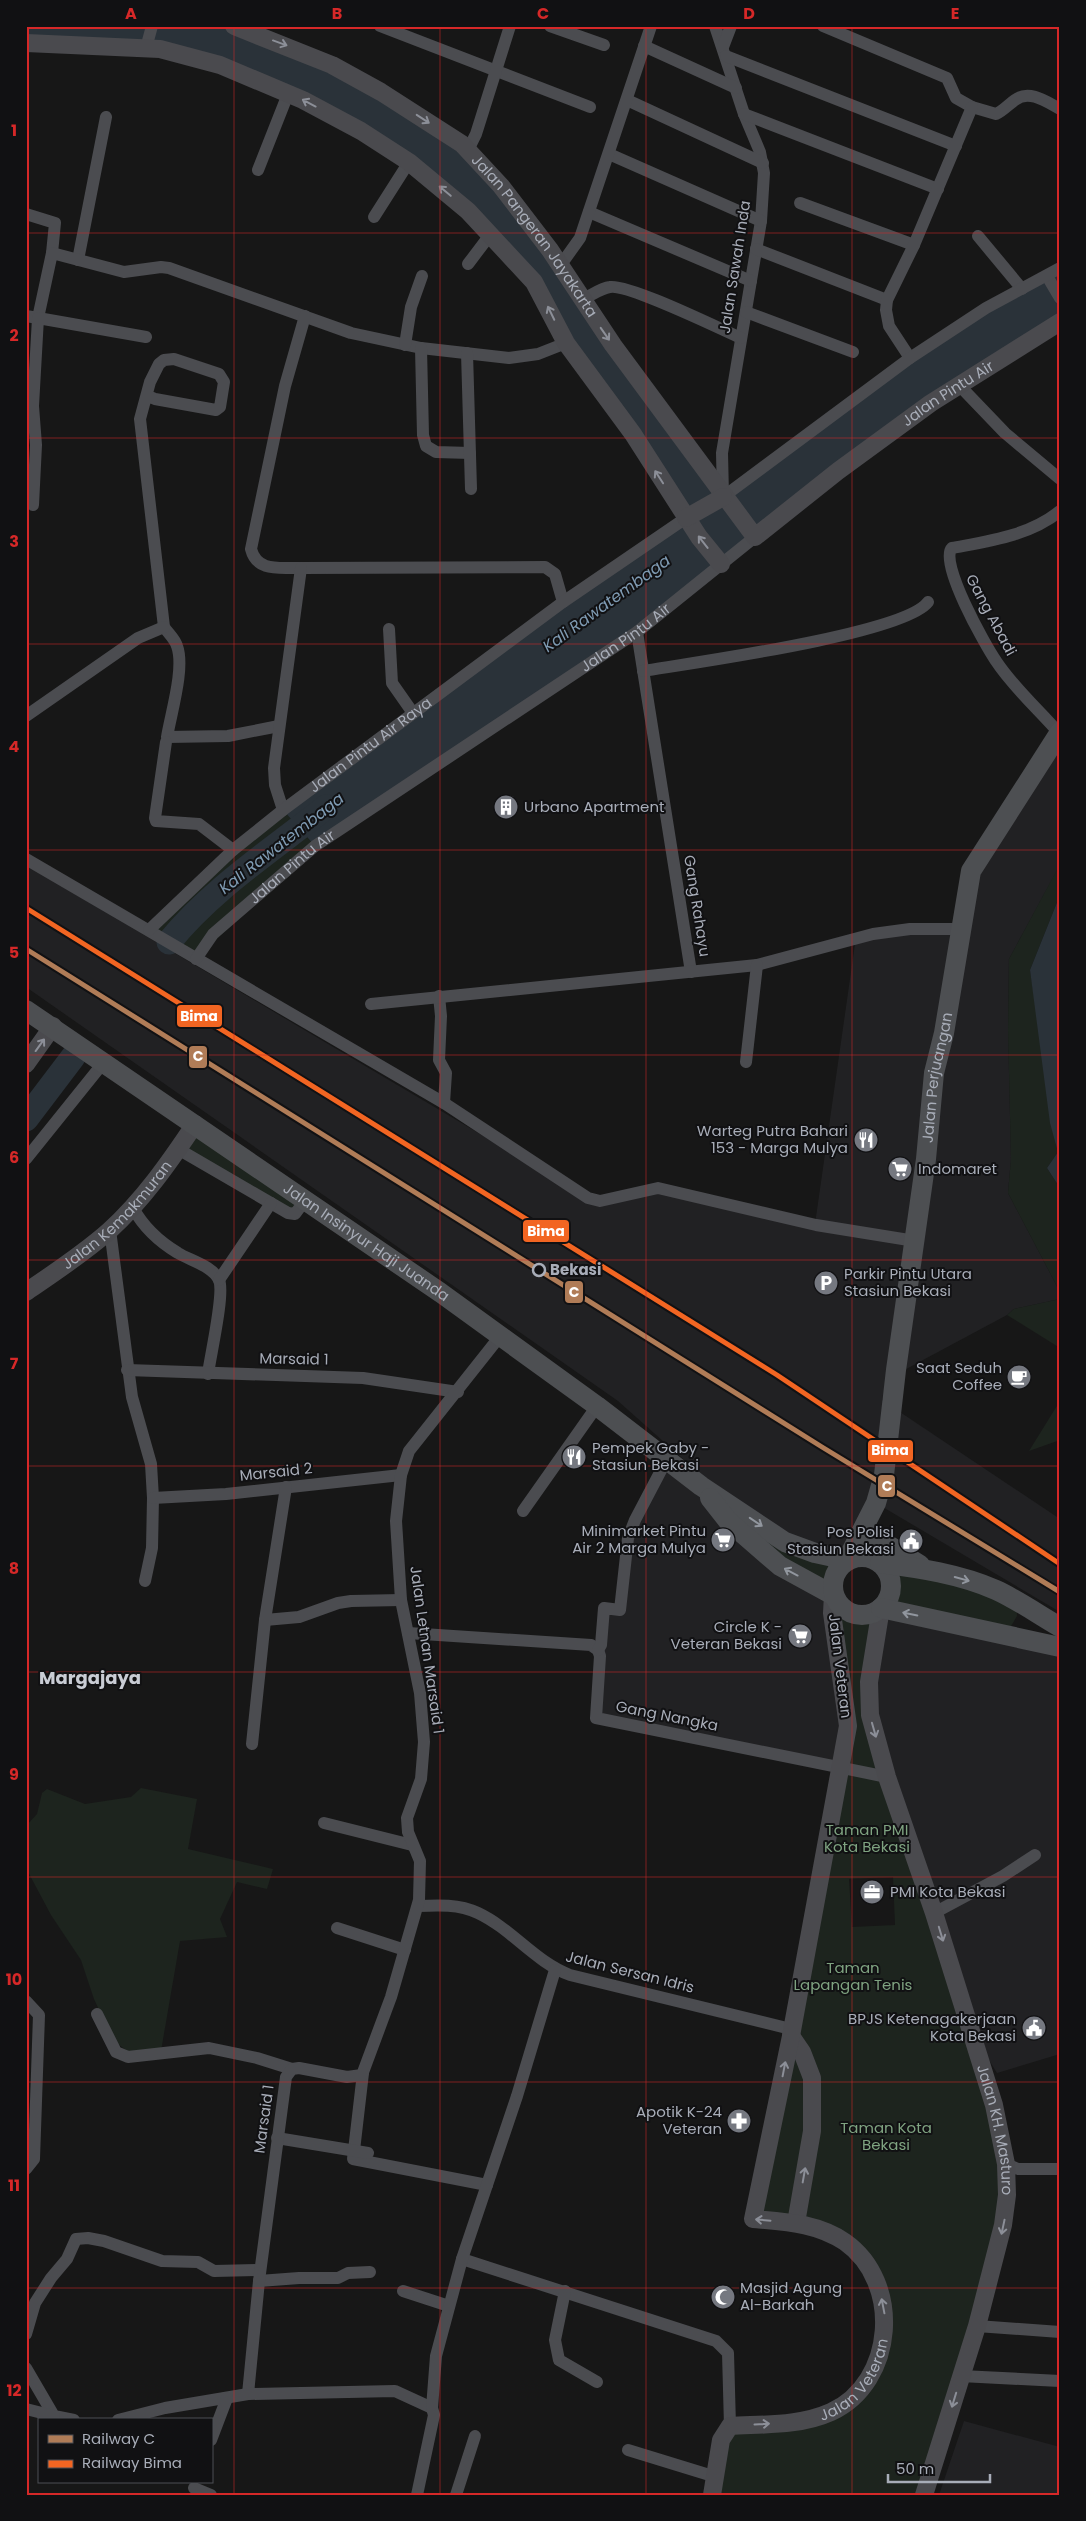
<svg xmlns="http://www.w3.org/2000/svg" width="1086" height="2521" viewBox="0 0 1086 2521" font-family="Poppins,sans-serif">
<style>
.built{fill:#212123}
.green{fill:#1d241e;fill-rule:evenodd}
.water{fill:#2a3239}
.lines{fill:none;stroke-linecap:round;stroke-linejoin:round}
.river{stroke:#2a3239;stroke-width:25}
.street{stroke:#4b4c50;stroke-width:12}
.secondary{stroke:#4a4a4e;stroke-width:18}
.primary{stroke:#4d4f52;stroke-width:20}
.rail-1-casing{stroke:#111113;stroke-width:9}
.rail-2-casing{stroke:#111113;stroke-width:9}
.rail-1{stroke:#b07c57;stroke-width:5}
.rail-2{stroke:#f26522;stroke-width:5}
.oneway{stroke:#8c8f98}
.oneway2{stroke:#91969e}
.grid{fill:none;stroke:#d62828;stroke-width:1;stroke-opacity:0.55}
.stop-dot{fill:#111113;stroke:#a8adb8;stroke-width:2.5}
.labels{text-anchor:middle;stroke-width:4;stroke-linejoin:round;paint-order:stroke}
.street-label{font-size:15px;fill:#a8adb8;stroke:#111113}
.poi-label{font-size:15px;fill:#a8adb8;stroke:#111113;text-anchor:end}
.stop-label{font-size:15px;font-weight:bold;fill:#a8adb8;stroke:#111113;text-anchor:start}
.park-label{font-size:15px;fill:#7fa381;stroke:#111113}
.water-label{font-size:16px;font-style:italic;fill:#7f9bb3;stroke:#111113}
.quarter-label{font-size:18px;font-weight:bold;fill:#c9ccd4;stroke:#111113}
.line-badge{stroke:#111113;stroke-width:2}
.badge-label{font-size:14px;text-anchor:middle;font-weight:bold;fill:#fff}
.neatline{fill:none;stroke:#d62828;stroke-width:2}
.grid-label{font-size:16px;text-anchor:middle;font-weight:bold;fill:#d62828}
</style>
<rect width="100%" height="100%" fill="#171717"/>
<g class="built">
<path d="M1060,733v132l-51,94 -1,67 3,133 -3,34 52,99v7l-46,10 -7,6 -112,60 13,-88 -26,113 178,119v93l-184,-109 -29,57 -101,-45 -128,-114 -592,-414v-122l562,333 61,-9 166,35 41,-287 106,-8 9,-58z"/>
<path d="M667,1459l166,136 10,86 -2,86 -245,-49 8,-110 15,2 9,-72z"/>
<path d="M881,1608l179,39v407l-63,19 -26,-42 -101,-316z"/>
<path d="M964,2421l96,26v48h-121z"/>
</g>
<g class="green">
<path d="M283,810l32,36 -119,113 -47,-29z"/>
<path d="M1060,864v31l-30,75 28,182 -11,16 13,20v104l-52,-99 3,-34 -3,-128 1,-72z"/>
<path d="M195,1124l111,75 -11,15 -117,-65z"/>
<path d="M1060,1299v49l-53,-33 7,-6z"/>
<path d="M1060,1401v39l-31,11z"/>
<path d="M746,1515l93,52c-7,9 -8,17 -3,28 17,41 72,12 49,-27l131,33 1,15 -7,12 -129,-20 -12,74 138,500 -83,313h-212l18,-69 73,-5 63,-39 18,-72 -39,-68 -92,-23 88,-452 -8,-172 -53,-29zM893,1877l2,48 -43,2 -3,-48z"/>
<path d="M141,1788l56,11 -9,50 85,20 -6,20 -30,-7 -17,37 7,18 -47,4 -19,110 -29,4 -19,-15 -19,-41 -13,-39 -30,-45 -25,-47v-42l11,-12 5,-21 5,-4 38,15 46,-7z"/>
</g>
<g class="water">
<path d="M26,26h208l65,24 163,94 261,353 187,-139 150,-90v54l-102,62 -321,248 -322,214 -32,-36 403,-292 -144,-224 -52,-59 -129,-104 -175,-76 -160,-12z"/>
<path d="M1060,895v293l-13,-20 11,-16 -8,-29 -20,-153z"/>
</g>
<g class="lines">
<g class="river">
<path d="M169,942c43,-53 103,-92 157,-135"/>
<path d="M26,1119l47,-62"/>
</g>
<g class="street">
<path d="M380,26l210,81"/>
<path d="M550,26l54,19"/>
<path d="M715,26l29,88 16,38 4,21 -3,48 -39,232 1,42"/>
<path d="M823,26l124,52 9,20 16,9 24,7c7,-3 13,-10 19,-14 14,-11 32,2 45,9"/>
<path d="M644,46l92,42"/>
<path d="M723,47l8,-21"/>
<path d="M146,48l6,-22"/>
<path d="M726,56l230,90"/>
<path d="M627,100l136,63"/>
<path d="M744,114l194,75"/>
<path d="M468,150l8,-16 34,-108"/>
<path d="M609,154l152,67"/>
<path d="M258,170l30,-76"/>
<path d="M800,203l114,42"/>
<path d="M589,212l162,69"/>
<path d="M26,214l29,9 -3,30"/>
<path d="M374,217l35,-55"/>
<path d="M978,236l44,53"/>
<path d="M756,249l131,51"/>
<path d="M78,260l28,-143"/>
<path d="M468,264l22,-29"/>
<path d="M560,266l20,-28 71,-212"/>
<path d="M1047,276l13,22"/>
<path d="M581,300c9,-4 20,-12 29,-13 19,-3 108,41 131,51"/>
<path d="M746,312l107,40"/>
<path d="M26,316l12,2 14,-65 72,19 37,-5 8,1 182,65 70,15 88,10 29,-4 28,-11"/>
<path d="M305,316l-20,70 -34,163c6,24 30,18 50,19l244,-1 10,7 8,28"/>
<path d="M405,345l6,-38 11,-31"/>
<path d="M421,348l2,87 3,11 10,6 34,1"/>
<path d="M467,353l4,136"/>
<path d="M910,358l-21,-32 -3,-16 1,-10 27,-55 58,-138"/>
<path d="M958,384l47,49 55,46"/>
<path d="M148,396l7,3 61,11 4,-3 4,-25 -5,-8 -45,-15 -10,1 -5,4 -9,18 -10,37 24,208c4,6 11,12 13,19 8,22 -6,67 -10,91l61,-1 51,-10"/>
<path d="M723,497l187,-139 76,-50 74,-40"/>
<path d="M33,505l3,-60 -3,-39 5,-88 108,19"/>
<path d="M389,629l3,54 21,30"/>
<path d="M637,632l54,340"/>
<path d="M643,671c48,-8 261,-37 285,-69"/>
<path d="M26,716l112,-78 26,-11"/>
<path d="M1059,733c-21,-24 -46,-46 -63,-72 -11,-16 -58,-100 -44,-113 37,-7 77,-12 108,-37"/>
<path d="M166,742l-11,76 1,3 43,3 34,26"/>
<path d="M283,810l-8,-25 -1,-17 27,-200"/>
<path d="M26,859l418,244 144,95 12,3 58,-13 158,37 99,16"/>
<path id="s1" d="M149,930l84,-80 50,-40 280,-208 123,-84"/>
<path id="s2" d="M196,959l17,-25 102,-88 322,-214 118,-95"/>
<path d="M439,996l2,20 -2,44 7,13 -2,30"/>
<path d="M371,1004l386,-39 116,-31 37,-5h52"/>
<path d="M746,1062l11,-97"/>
<path d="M178,1149l110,64 7,1 11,-15"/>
<path d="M26,1159l78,-97"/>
<path d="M133,1208c11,20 25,33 45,45 11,7 35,13 41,27 6,13 -9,77 -11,94"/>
<path d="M110,1230l22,167 19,67 2,34 -1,50 -7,33"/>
<path d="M219,1280l52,-77"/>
<path d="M127,1370l236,8 95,14"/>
<path d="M153,1498l73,-4 175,-19"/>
<path d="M523,1511l74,-105"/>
<path d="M265,1620l34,-3 39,-14 13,-2 50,-1"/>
<path d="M408,1633l183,12 7,5 2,6 -4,62 291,59"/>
<path d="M598,1650l3,-5 3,-37 16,2 8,-72 7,-18 32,-61"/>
<path d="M252,1744l13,-124 21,-133"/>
<path d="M324,1823l88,22"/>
<path d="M418,1906c20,-1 41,-2 60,7 34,16 57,49 92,62l221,54"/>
<path d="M934,1913l69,-37 32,-21"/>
<path d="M337,1928l68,22"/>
<path d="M26,2001l13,14 -5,144 -8,10"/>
<path d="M97,2014l19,38 12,5 81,-9 48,10 35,11"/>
<path d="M363,2073l-10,86 134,26"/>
<path d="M277,2138l91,15"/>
<path d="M1006,2164l12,5h42"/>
<path d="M462,2259l254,82 12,12 2,73"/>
<path d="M259,2281l40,-3h39l10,-5 22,-1"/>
<path d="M403,2291l46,15"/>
<path d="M565,2291l-10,49 4,20 38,22"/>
<path d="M977,2326l83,6"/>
<path d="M26,2334l9,-31 16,-25 16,-19 9,-20 12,-1 16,3 58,20 36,1 16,9 46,-1"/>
<path d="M26,2368l28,48 20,4"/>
<path d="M961,2376l99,5"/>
<path d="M248,2394l11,-113 27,-204 6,-8 7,-1 48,9 15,-2 29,-78 28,-97 1,-39 -12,-29 -1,-14 14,-39 3,-37 -4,-49 -19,-93 -5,-79 5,-46 8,-24 92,-116"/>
<path d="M26,2409l28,7"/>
<path d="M118,2420l47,-12 83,-14 147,-3 37,17"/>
<path d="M211,2440l16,-42"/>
<path d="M628,2450l88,27"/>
<path d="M194,2488l17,7"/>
<path d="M417,2495l17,-80 -2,-7 4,-52 26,-97 55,-163 38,-126"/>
<path d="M456,2495l19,-59"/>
</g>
<g class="secondary">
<path id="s3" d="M234,26l98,39 49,27 81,52 39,42 49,64 63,95 142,192 83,-66 93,-68 129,-81"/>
<path d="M26,43l134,6 60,16 83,35 58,31 48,31 59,49 66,71 32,61 67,91 66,103 22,27"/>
<path d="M686,518l37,-21"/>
<path d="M26,1064l27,-38"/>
<path id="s4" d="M26,1292c28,-19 57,-38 83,-61 34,-31 60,-68 86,-107"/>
<path id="s5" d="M881,1608l-12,74 1,33 17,62 47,136 60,192 12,59 1,31 -4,30 -26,101 -53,169"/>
<path d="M791,2036l11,16 10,26v53l-16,92"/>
<path id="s6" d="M712,2495l9,-55 9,-14c34,-2 70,0 101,-14 65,-30 71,-130 14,-170 -28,-19 -59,-20 -92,-23l38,-183 57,-310 -16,-113 1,-18"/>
</g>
<g class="primary">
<path id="s7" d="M26,1010l415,283 156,113 104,80 84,56 30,11 32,7 29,-57 8,-28 12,-105 30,-211 8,-86 10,-40 27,-162 89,-139"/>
<path d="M710,1498l18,23 52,45 53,29"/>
<path d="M877,1538l43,27"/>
<circle cx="862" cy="1586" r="29"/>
<path d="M880,1563c39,5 80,11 116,27 22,10 43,25 64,37"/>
<path d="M881,1608l179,39"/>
</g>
<defs>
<path id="rail-1" d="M26,949l796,498 238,145"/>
<path id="rail-2" d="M26,908l751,467 283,189"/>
</defs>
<use href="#rail-1" class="rail-1-casing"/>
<use href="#rail-2" class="rail-2-casing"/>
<use href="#rail-1" class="rail-1"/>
<use href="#rail-2" class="rail-2"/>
</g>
<defs><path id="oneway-shaft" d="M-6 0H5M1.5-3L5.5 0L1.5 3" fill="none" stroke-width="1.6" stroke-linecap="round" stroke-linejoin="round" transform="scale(1.25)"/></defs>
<g class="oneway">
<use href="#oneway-shaft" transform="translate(280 43) rotate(20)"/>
<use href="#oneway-shaft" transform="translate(309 103) rotate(-152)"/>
<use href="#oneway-shaft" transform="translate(423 119) rotate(33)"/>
<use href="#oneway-shaft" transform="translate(445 191) rotate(-140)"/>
<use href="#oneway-shaft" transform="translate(551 313) rotate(-116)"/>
<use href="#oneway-shaft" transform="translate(605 334) rotate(55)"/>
<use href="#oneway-shaft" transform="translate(659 477) rotate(-123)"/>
<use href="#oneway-shaft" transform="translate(703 542) rotate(-128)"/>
<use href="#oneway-shaft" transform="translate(40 1045) rotate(-54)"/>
<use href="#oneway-shaft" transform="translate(874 1730) rotate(74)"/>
<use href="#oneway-shaft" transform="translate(941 1934) rotate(73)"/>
<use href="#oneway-shaft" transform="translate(784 2069) rotate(-79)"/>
<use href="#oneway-shaft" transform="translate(804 2175) rotate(-80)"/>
<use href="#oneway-shaft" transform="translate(763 2220) rotate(-175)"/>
<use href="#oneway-shaft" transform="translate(1003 2227) rotate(102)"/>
<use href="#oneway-shaft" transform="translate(883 2306) rotate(-101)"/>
<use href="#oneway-shaft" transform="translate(954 2400) rotate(107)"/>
<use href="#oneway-shaft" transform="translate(762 2424) rotate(-3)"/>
</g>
<g class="oneway2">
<use href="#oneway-shaft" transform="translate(756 1522) rotate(34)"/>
<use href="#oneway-shaft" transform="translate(791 1572) rotate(-152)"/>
<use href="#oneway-shaft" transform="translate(962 1579) rotate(15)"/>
<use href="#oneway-shaft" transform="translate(910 1614) rotate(-168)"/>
</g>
<path class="grid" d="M234,26v2469M440,26v2469M646,26v2469M852,26v2469M26,233h1034M26,438h1034M26,644h1034M26,850h1034M26,1055h1034M26,1260h1034M26,1466h1034M26,1672h1034M26,1877h1034M26,2082h1034M26,2288h1034"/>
<defs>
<symbol id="building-disc" viewBox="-11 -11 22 22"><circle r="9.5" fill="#757880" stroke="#111113"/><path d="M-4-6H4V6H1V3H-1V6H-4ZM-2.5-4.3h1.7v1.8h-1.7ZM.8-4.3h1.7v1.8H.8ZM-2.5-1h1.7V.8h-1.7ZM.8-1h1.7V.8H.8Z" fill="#fff"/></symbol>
<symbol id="restaurant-disc" viewBox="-11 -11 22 22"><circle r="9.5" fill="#757880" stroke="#111113"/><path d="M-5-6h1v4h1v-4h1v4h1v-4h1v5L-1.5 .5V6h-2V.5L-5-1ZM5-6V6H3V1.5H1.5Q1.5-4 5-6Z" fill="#fff"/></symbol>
<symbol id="supermarket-disc" viewBox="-11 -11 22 22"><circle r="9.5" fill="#757880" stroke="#111113"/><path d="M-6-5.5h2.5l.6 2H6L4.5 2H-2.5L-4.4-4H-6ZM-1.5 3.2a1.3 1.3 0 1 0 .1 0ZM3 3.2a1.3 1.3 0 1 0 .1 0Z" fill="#fff"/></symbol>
<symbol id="parking-disc" viewBox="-11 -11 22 22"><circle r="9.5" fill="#757880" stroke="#111113"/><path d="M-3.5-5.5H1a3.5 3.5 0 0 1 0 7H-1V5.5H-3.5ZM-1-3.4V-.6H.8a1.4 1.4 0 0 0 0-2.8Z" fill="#fff"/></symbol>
<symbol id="cafe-disc" viewBox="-11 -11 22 22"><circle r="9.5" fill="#757880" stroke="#111113"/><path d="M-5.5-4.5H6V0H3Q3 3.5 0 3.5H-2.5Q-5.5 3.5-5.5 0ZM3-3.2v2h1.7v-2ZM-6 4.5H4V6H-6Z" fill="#fff"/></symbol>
<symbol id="civic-disc" viewBox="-11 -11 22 22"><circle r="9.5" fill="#757880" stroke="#111113"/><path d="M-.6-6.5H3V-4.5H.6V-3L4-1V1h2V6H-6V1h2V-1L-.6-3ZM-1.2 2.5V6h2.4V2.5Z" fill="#fff"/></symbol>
<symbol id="office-disc" viewBox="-11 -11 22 22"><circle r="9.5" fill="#757880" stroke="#111113"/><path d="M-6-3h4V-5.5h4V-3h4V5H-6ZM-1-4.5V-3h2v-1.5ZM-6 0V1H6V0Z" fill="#fff"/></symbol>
<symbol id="pharmacy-disc" viewBox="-11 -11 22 22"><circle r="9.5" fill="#757880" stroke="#111113"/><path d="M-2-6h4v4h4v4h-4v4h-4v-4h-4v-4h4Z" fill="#fff"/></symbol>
<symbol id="mosque-disc" viewBox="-11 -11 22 22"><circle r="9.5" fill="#757880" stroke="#111113"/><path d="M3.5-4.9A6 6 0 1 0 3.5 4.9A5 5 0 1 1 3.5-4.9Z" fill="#fff"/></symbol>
</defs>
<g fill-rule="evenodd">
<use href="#building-disc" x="492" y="793" width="28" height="28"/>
<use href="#restaurant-disc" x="852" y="1126" width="28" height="28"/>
<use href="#supermarket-disc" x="886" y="1155" width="28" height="28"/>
<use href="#parking-disc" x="812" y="1269" width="28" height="28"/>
<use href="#cafe-disc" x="1005" y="1363" width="28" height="28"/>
<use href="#restaurant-disc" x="560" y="1443" width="28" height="28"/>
<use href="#supermarket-disc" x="709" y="1526" width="28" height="28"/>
<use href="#civic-disc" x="897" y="1527" width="28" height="28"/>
<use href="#supermarket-disc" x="786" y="1622" width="28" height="28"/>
<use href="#office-disc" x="858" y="1878" width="28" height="28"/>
<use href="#civic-disc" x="1020" y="2014" width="28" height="28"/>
<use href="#pharmacy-disc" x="725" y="2107" width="28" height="28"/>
<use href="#mosque-disc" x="709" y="2283" width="28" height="28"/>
</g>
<circle class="stop-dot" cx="539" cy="1270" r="6"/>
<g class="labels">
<g class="street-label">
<text dy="5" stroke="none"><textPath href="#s3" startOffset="375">Jalan Pangeran Jayakarta</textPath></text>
<text transform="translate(735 267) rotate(-81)" y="5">Jalan Sawah Inda</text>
<text dy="5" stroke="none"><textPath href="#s3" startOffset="989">Jalan Pintu Air</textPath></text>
<text transform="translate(991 615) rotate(62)" y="5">Gang Abadi</text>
<text dy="5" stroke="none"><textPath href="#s2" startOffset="539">Jalan Pintu Air</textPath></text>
<text dy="5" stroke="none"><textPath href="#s1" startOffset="289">Jalan Pintu Air Raya</textPath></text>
<text dy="5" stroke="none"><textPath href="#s2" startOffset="134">Jalan Pintu Air</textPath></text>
<text transform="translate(697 906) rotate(81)" y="5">Gang Rahayu</text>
<text dy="5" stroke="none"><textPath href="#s7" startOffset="1486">Jalan Perjuangan</textPath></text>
<text dy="5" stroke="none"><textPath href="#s4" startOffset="120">Jalan Kemakmuran</textPath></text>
<text dy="5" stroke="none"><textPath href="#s7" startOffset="412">Jalan Insinyur Haji Juanda</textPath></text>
<text transform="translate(294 1359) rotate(1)" y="5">Marsaid 1</text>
<text transform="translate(276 1472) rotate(-6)" y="5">Marsaid 2</text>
<text transform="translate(427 1650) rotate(82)" y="5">Jalan Letnan Marsaid 1</text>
<text transform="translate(840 1666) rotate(83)" y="5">Jalan Veteran</text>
<text transform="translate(667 1716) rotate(11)" y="5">Gang Nangka</text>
<text transform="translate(630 1972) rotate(14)" y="5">Jalan Sersan Idris</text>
<text transform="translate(264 2119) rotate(-82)" y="5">Marsaid 1</text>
<text dy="5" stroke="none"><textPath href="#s5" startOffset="542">Jalan KH. Masturo</textPath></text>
<text dy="5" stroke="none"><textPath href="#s6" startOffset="216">Jalan Veteran</textPath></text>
</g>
<g class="poi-label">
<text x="524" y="812" text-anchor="start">Urbano Apartment</text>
<text x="848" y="1136">Warteg Putra Bahari<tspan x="848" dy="17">153 - Marga Mulya</tspan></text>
<text x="918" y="1174" text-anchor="start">Indomaret</text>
<text x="844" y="1279" text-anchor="start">Parkir Pintu Utara<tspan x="844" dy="17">Stasiun Bekasi</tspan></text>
<text x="1002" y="1373">Saat Seduh<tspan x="1002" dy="17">Coffee</tspan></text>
<text x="592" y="1453" text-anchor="start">Pempek Gaby -<tspan x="592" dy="17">Stasiun Bekasi</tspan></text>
<text x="706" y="1536">Minimarket Pintu<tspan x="706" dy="17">Air 2 Marga Mulya</tspan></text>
<text x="894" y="1537">Pos Polisi<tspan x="894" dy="17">Stasiun Bekasi</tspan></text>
<text x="782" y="1632">Circle K -<tspan x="782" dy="17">Veteran Bekasi</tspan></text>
<text x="890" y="1897" text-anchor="start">PMI Kota Bekasi</text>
<text x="1016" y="2024">BPJS Ketenagakerjaan<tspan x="1016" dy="17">Kota Bekasi</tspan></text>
<text x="722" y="2117">Apotik K-24<tspan x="722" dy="17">Veteran</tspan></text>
<text x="740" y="2293" text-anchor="start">Masjid Agung<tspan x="740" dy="17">Al-Barkah</tspan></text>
</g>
<g class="stop-label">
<text x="550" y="1275">Bekasi</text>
</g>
<g class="park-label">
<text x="867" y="1835">Taman PMI<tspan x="867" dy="17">Kota Bekasi</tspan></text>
<text x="853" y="1973">Taman<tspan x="853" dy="17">Lapangan Tenis</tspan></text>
<text x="886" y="2133">Taman Kota<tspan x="886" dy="17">Bekasi</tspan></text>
</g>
<g class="water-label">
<text transform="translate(606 603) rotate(-36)" y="6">Kali Rawatembaga</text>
<text transform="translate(281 843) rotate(-38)" y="6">Kali Rawatembaga</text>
</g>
<g class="quarter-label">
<text x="90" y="1684">Margajaya</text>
</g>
</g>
<g class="line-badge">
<rect x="176" y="1004" width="47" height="24" rx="5" fill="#f26522"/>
<rect x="188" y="1045" width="20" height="24" rx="5" fill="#b07c57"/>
<rect x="522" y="1219" width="48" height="24" rx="5" fill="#f26522"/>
<rect x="564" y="1280" width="20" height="24" rx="5" fill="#b07c57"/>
<rect x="867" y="1439" width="47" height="24" rx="5" fill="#f26522"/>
<rect x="877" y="1474" width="19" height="24" rx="5" fill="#b07c57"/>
</g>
<g class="badge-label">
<text x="199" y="1021">Bima</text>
<text x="198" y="1061">C</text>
<text x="546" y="1236">Bima</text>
<text x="574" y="1297">C</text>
<text x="890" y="1455">Bima</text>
<text x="887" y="1491">C</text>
</g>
<rect width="1086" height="2521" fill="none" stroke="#111113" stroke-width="55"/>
<rect x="38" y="2418" width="175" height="65" fill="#111113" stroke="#4d4f55"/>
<rect x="48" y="2435" width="25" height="8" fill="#b07c57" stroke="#4d4f55"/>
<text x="82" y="2444" font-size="15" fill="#a8adb8">Railway C</text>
<rect x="48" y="2460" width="25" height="8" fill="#f26522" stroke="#4d4f55"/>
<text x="82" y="2468" font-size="15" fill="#a8adb8">Railway Bima</text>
<path d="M888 2474v8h102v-8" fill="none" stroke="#a8adb8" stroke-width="2.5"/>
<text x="896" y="2474" font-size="15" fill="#a8adb8" stroke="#111113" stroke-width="4" paint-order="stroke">50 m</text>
<rect x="28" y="28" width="1030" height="2466" class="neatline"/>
<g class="grid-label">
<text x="131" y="19">A</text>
<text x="337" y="19">B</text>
<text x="543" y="19">C</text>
<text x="749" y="19">D</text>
<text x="955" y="19">E</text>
<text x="14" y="136">1</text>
<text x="14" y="341">2</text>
<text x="14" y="547">3</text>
<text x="14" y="752">4</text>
<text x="14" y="958">5</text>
<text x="14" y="1163">6</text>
<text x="14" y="1369">7</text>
<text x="14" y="1574">8</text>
<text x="14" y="1780">9</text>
<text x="14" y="1985">10</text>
<text x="14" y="2191">11</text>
<text x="14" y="2396">12</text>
</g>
</svg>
